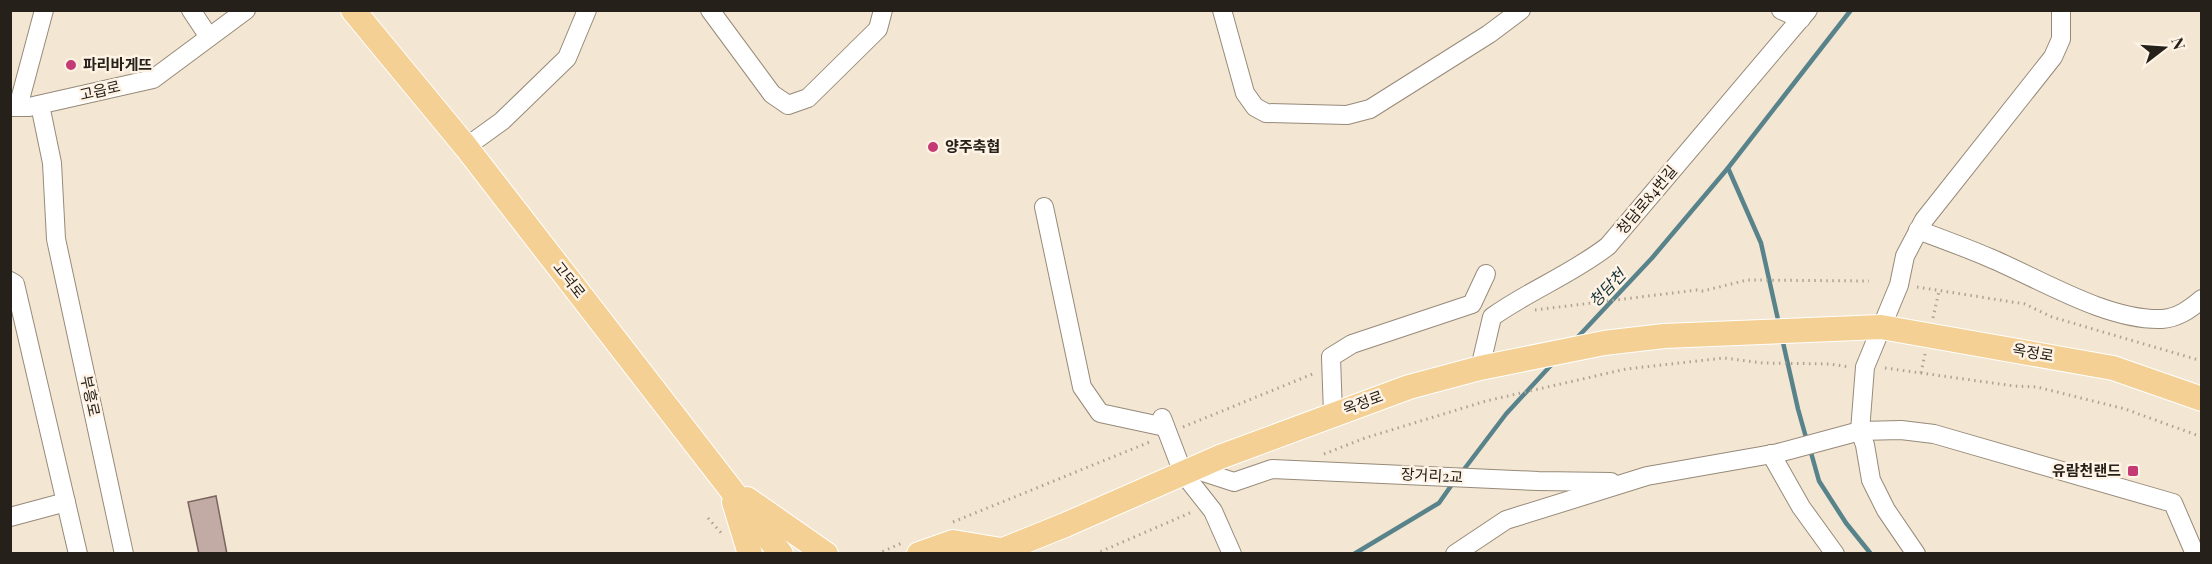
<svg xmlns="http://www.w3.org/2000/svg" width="2212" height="564" viewBox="0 0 2212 564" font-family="'Playfair Display','Noto Sans KR',serif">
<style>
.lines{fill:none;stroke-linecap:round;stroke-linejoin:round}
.stream{stroke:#59838b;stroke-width:4.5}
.building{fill:#c2aba4;stroke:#7a655f;stroke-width:1.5}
.minor-casing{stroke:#978a79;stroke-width:20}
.major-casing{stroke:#fff;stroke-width:26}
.path{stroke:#aea394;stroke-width:3;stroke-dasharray:1.5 4.5;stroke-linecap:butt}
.minor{stroke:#fff;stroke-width:18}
.major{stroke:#f4d094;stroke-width:24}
.poi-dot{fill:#c33a75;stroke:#fef3e5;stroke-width:2}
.labels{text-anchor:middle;stroke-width:5;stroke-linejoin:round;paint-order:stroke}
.poi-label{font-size:15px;font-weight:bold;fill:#252019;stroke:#fef3e5;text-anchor:start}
.street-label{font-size:15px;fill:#252019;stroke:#fef3e5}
.water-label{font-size:16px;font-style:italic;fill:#113238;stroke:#fef3e5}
</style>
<rect width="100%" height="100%" fill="#f3e6d3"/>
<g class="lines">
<g class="stream">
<path d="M1728,168l33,75 18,81"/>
<path d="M1782,338l16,71 9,32"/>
<path d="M1575,340l77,-82 76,-90 123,-158"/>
<path d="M1810,449l9,32 27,42 25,31"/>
<path d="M1462,472l44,-58 47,-51"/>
<path d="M1354,554l85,-51 14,-20"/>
</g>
</g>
<path class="building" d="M216,496l11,58h-28l-11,-52z"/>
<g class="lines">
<defs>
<g id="minor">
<path d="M191,10l18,27"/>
<path d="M710,10l62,84 16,11 20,-7 70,-69 5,-19"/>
<path d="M1222,10l23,83 10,14 11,6 81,2 23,-6 119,-75 32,-24"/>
<path d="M1781,10l20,9"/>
<path d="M40,105l12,58 4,76 68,315"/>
<path d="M10,107h19l124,-28 93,-69"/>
<path d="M18,107l26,-97"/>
<path d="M466,147l36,-26 65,-63 20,-48"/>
<path d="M1044,207l38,180 18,26 65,14"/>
<path d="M1918,230c24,9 49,18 72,28 50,21 117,63 172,61 16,-1 28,-10 40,-20"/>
<path d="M10,281l5,3 63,270"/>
<path d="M1480,368l12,-51c38,-27 80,-43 116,-71l200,-236"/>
<path d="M1333,414l-2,-57 21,-13 120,-40 14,-30"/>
<path d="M1162,418l21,55 30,38 19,43"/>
<path d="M1771,454l30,53 34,47"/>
<path d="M1194,469l40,13 38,-13 266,12 73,1"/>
<path d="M10,517l56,-15"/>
<path d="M1455,554l51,-34 141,-44 131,-23 82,-22 41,-1 33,4 239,69 22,51"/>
<path d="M1916,554l-30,-44 -15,-30 -6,-35 -5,-14 5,-64 34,-82 6,-29 19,-36 129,-163 8,-18v-29"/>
</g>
<g id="major">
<path d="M353,10l113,137 315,407"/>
<path d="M747,499l79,55"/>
<path d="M734,502l16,52"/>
<path d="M919,554l34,-12 48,8 -3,4"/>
<path d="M993,554l72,-29 155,-68 189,-70 71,-19 124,-25 60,-7 217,-9 232,41 89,31"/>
</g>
</defs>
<use href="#minor" class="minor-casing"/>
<use href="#major" class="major-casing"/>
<g class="path">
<path d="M1917,287l108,17 27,13 150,44"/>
<path d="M1535,310l162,-20 6,1 44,-11 122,1"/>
<path d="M1933,318l6,-27"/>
<path d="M1885,368l129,18 23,1 88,22 77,28"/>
<path d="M1921,373l4,-19"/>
<path d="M1183,427l132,-54"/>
<path d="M1324,454l41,-16 121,-37 140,-32 98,-11 39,5 67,1 20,3"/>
<path d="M708,518l15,17"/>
<path d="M953,522l199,-81"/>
<path d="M877,554l25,-11"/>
<path d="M1095,554l97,-42"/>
</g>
<use href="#minor" class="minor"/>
<use href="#major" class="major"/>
</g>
<g class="poi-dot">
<circle cx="71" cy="65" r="6"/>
<circle cx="933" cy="147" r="6"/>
<rect x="2127" y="465" width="12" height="12" rx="3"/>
</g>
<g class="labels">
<g class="poi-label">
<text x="83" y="70">파리바게뜨</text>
<text x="945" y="152">양주축협</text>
<text x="2121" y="476" text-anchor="end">유람천랜드</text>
</g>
<g class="street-label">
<text transform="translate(100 91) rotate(-13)" y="5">고읍로</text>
<text transform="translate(1647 200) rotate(-50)" y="5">청담로84번길</text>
<text transform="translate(569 280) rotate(52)" y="5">고덕로</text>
<text transform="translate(2033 353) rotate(10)" y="5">옥정로</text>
<text transform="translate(90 396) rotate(78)" y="5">부흥로</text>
<text transform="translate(1363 403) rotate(-20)" y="5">옥정로</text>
<text transform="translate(1432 476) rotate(3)" y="5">장거리2교</text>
</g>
<g class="water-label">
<text transform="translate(1607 288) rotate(-47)" y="6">청담천</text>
</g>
</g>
<rect width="2212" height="564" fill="none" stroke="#252019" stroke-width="24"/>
<g transform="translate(2164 48) rotate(73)" stroke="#fef3e5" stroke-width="4.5" paint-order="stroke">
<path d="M0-4.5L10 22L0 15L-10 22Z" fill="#252019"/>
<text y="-9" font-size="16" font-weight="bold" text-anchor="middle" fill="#252019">N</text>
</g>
</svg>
